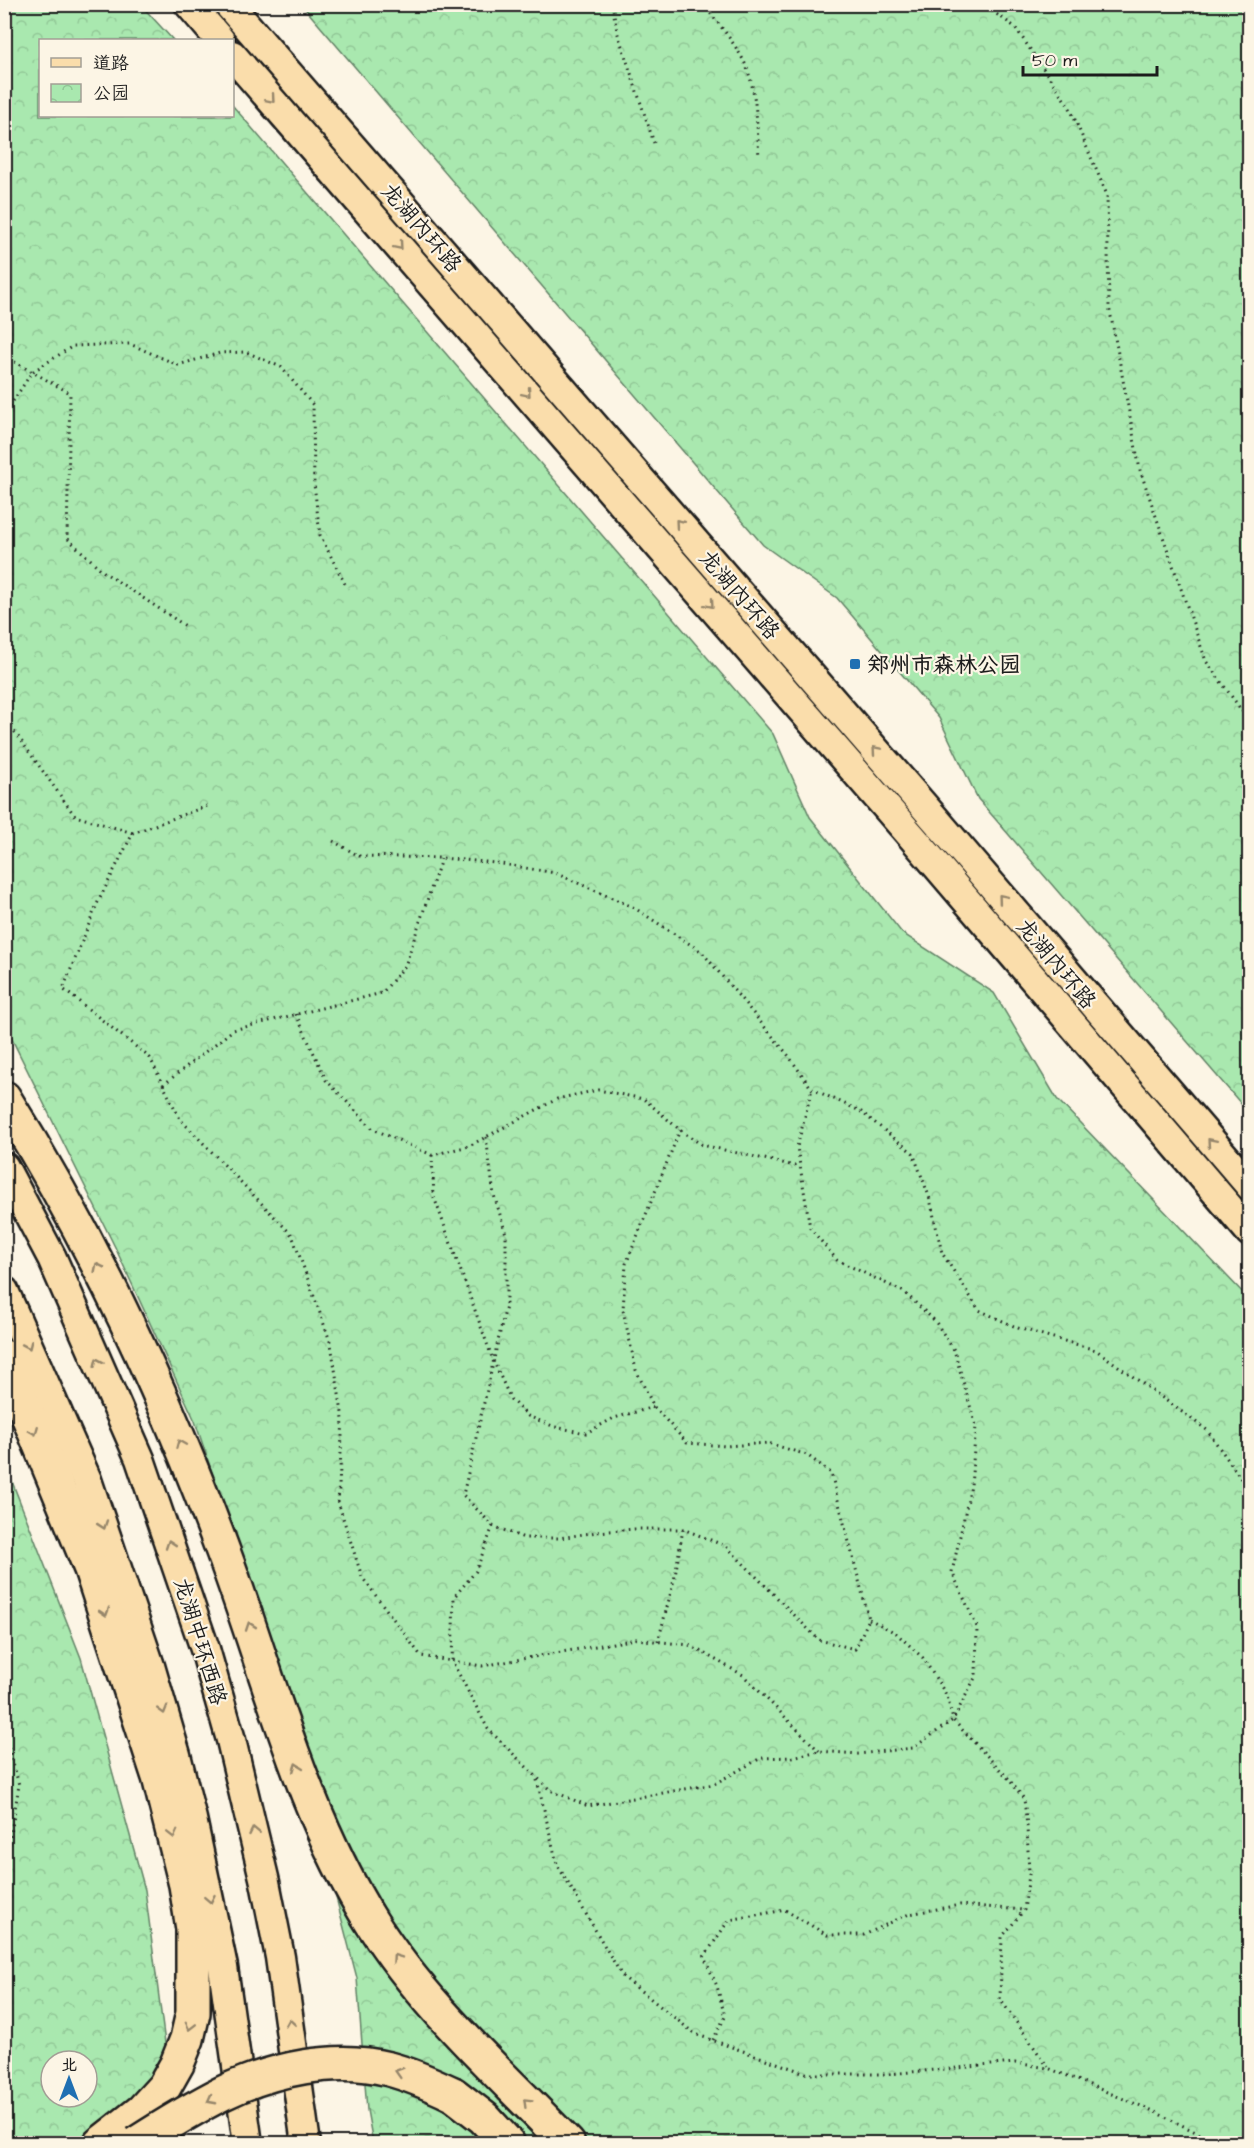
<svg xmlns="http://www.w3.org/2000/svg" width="1254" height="2148" viewBox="0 0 1254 2148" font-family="'Architects Daughter','LXGW WenKai TC',sans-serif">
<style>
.park{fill:url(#park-crowns);stroke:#628266;stroke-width:1.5;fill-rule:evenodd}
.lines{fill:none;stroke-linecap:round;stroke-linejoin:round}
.major-casing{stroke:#1c1c1c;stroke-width:33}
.highway-casing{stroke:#1c1c1c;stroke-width:38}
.path{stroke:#1c1c1c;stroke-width:3;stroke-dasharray:1.5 4.5;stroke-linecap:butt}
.major{stroke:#faddab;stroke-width:28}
.highway{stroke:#faddab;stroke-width:33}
.highway-bridge-casing{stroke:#1c1c1c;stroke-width:38;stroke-linecap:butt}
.highway-bridge{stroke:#faddab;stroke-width:33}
.oneway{stroke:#96866b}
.poi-dot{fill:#1f6fb2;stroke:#fcf5e5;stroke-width:2}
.labels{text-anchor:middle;stroke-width:4.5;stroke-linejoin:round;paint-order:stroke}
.street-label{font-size:22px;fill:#1c1c1c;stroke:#fcf5e5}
.poi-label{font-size:22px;font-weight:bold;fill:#1c1c1c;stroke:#fcf5e5;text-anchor:start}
</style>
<defs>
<pattern id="park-crowns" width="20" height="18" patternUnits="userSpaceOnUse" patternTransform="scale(1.5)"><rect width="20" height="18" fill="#a9e8af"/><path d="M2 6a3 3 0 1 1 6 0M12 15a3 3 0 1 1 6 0" fill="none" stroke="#91c696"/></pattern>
</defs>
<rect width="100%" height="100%" fill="#fcf5e5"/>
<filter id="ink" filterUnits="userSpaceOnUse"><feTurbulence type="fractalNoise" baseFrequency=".0167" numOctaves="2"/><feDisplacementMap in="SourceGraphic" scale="12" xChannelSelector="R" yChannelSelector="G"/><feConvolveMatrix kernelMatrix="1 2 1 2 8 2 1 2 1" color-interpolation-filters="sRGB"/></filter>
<g filter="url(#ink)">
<g class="park">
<path d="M5,5h136l32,35h-133v76h192l1,-10 540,628 37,83 92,116 92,60 63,106 192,200v844h-876l-6,-33 -10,-132 -81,-311 -81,-246 -80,-174 -110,-222z"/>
<path d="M302,5h947v1108l-271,-314 -39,-81 -102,-120 -74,-53z"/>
<path d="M4,1461l77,197 64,232 33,253 -92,1 -40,-6 -41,-1zM51,2061h36v36h-36z"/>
</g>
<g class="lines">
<defs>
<g id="major">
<path d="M189,4l31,36"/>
<path d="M228,4l708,816 314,366"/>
<path d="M232,55l682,784 336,393"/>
<path d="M4,1167l48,91 88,201 65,190 26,91 34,142 15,75 26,187"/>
<path d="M4,1291l83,189 63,186 26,89 16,64 31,148 25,177"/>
</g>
<g id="highway">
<path d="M4,1098c89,143 162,298 220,456 46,124 77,256 148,369 53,84 127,149 196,221"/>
<path d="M4,1357l87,212 68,208 27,108 7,44v84l-6,26 -10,25 -13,23 -22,24 -42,33"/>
<path d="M453,2094l31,24 24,26"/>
</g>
</defs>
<use href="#major" class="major-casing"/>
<use href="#highway" class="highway-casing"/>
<g class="path">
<path d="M612,4l5,27 37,112"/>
<path d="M703,4c14,18 40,48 46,70 8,26 8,56 10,83"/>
<path d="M982,4l33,23 55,81 37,87 2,111 31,164 66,191 44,61"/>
<path d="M4,356l66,37 -3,145 38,35 82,54"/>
<path d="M4,435l2,-23 26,-40 41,-26 57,-2 48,21 42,-12 26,-1 35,15 32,38 1,79 6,51 25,49"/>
<path d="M4,487l5,30 -5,7"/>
<path d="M4,717l71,99 58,17"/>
<path d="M207,806l-74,27 -36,71 -34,85 87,69 30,61 112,116 39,109 12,75 -5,83 24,75 59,79 61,10 154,-27 53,6 54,30 76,76"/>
<path d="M333,841l26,15 83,2 54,5 59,10 78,34 69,45 86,103 24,34 48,22 53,42 17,46 12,54 37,57 39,18 78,22 111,80 33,47 10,23"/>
<path d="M296,1014l30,66 47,49 59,26 37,-9 88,-47 41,-9 46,9 36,31 22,15 98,22"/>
<path d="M163,1085l70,-55 149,-37 23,-27 36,-107"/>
<path d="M486,1137l8,58 12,39v72l-43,189 30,31 31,12h36l36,-6 39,-3h48l43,17 93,94 36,9 14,-30 -38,-146 -24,-18 -39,-12 -42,3 -39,-3 -33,-36 -18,-37 -13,-60 3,-46 54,-134"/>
<path d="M432,1155l2,42 59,163 18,40 17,16 27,11 31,6 28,-15 40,-11"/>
<path d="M493,1526l-17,45 -22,26 -2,64 36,68 62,61 38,16 126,-22 47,-26 31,-1 27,-6 39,3 55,-6 40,-28 23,-44 1,-49 -25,-55 19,-86 5,-60 -22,-76 -19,-29 -31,-29 -67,-32 -27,-32 -13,-81 15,-58"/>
<path d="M869,1619l27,14 27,25 24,38 6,24 55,58 16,21 3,27 2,49 -5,35 -22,27 -2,62 48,68"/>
<path d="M658,1642l17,-66 8,-47"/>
<path d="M4,1730l15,55 -15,91"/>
<path d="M537,1780l20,84 65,112 73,58 113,40h80l127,-11 33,5 103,42 69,34"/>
<path d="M713,2040l12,-23 -8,-31 -13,-29 25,-37 56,-10 42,25h37l45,-21 51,-9 63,5"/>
</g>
<use href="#major" class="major"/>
<use href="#highway" class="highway"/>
<defs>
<path id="highway-bridge" d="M136,2144c28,-18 57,-36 87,-51 49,-24 113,-38 166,-24 23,6 43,15 64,25"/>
</defs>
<use href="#highway-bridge" class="highway-bridge-casing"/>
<use href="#highway-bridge" class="highway-bridge"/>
</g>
<defs><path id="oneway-chevron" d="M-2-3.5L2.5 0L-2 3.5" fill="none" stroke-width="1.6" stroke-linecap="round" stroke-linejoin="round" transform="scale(1.5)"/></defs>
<g class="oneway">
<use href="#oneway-chevron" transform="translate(271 99) rotate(49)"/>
<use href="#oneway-chevron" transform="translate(399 246) rotate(49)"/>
<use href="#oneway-chevron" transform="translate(527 393) rotate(49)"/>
<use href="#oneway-chevron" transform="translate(679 523) rotate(-131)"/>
<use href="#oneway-chevron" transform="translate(710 604) rotate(49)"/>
<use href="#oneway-chevron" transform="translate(876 750) rotate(-131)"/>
<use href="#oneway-chevron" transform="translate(1002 898) rotate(-130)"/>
<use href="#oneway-chevron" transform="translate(1211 1142) rotate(-131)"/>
<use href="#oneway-chevron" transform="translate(98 1267) rotate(-116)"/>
<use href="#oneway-chevron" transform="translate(28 1345) rotate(66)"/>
<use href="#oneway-chevron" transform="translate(98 1362) rotate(-114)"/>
<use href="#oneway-chevron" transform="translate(34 1431) rotate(68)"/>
<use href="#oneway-chevron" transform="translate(180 1444) rotate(-113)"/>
<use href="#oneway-chevron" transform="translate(103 1525) rotate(71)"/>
<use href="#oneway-chevron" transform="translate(170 1544) rotate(-109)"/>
<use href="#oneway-chevron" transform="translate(105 1612) rotate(72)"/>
<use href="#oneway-chevron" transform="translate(250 1626) rotate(-109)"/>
<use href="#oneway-chevron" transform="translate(163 1710) rotate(74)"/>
<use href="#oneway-chevron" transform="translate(297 1767) rotate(-110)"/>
<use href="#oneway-chevron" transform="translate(254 1831) rotate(-102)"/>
<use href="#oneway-chevron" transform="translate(173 1834) rotate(76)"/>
<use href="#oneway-chevron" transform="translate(210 1899) rotate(79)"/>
<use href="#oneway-chevron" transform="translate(396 1958) rotate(-125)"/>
<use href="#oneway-chevron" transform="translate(290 2023) rotate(-99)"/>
<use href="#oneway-chevron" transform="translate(190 2026) rotate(104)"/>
<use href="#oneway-chevron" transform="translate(399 2072) rotate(-163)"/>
<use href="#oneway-chevron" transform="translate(211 2100) rotate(152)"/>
<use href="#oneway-chevron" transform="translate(527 2102) rotate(-135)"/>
</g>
</g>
<rect class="poi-dot" x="849" y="658" width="12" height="12" rx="3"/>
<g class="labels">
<g class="street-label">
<text transform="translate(422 227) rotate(49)" y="8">龙湖内环路</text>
<text transform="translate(740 594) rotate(49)" y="8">龙湖内环路</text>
<text transform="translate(1057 963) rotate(50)" y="8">龙湖内环路</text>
<text transform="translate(201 1641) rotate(73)" y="8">龙湖中环西路</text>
</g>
<g class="poi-label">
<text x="867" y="672">郑州市森林公园</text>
</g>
</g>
<rect width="1254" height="2148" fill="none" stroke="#fcf5e5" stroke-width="24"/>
<rect x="12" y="12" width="1230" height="2124" fill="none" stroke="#1c1c1c" stroke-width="2" filter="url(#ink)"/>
<rect x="39" y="39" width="195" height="78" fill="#fcf5e5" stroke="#a29e95" stroke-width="1.5"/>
<rect x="51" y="58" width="30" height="9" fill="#faddab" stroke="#a29e95" stroke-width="1.5"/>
<text x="93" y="69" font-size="18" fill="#1c1c1c">道路</text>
<rect x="51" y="84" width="30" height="18" fill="url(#park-crowns)" stroke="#a29e95" stroke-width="1.5"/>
<text x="93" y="99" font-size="18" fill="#1c1c1c">公园</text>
<g transform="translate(69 2079)"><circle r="28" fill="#fcf5e5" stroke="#a29e95" stroke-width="1.5"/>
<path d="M0-4.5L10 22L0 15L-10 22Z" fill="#1f6fb2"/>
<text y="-9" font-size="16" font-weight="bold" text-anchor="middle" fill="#1c1c1c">北</text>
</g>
<path d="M1023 66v9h134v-9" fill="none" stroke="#1c1c1c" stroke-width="3"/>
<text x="1032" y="66" font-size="18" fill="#1c1c1c" stroke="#fcf5e5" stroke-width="4.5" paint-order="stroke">50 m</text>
</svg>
